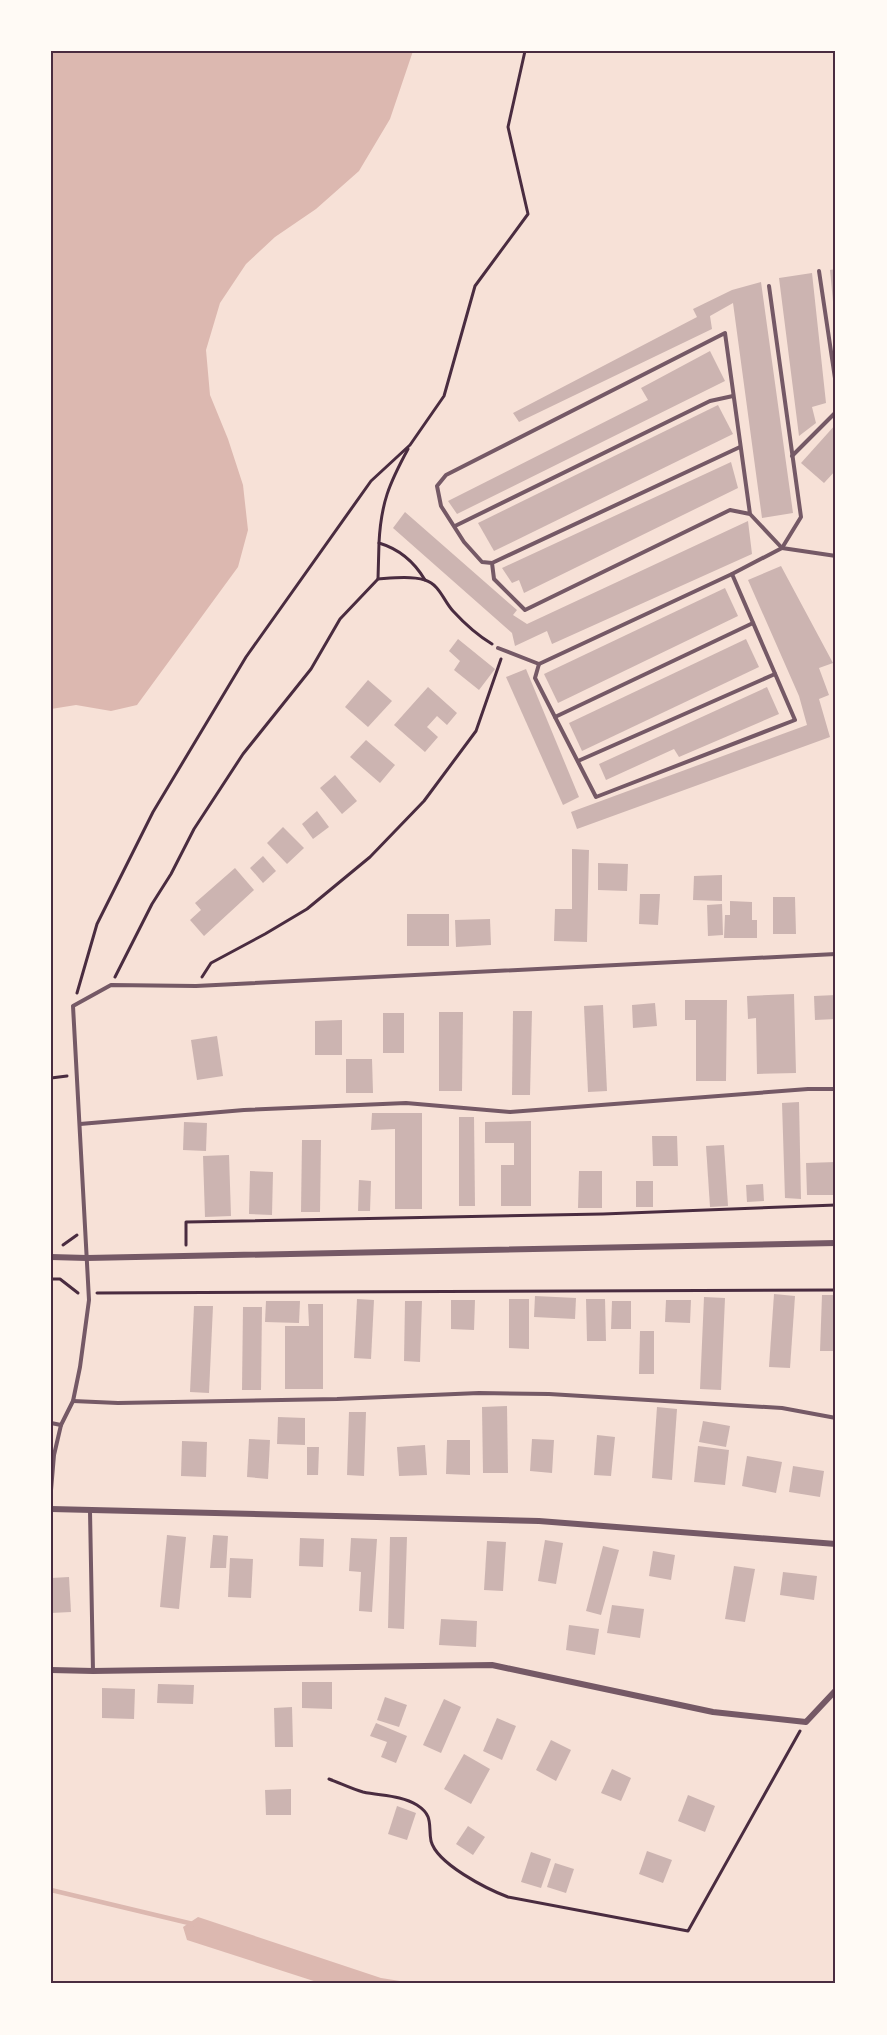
<svg xmlns="http://www.w3.org/2000/svg" width="887" height="2035" viewBox="0 0 887 2035" font-family="'Noto Sans',sans-serif">
<style>
.water{fill:#dcb8b0}
.lines{fill:none;stroke-linecap:round;stroke-linejoin:round}
.stream{stroke:#dcb8b0;stroke-width:4.5}
.building{fill:#ccb4b1}
.path{stroke:#4a2c40;stroke-width:3}
.service{stroke:#755966;stroke-width:4}
.minor{stroke:#755966;stroke-width:6}
.neatline{fill:none;stroke:#4a2c40;stroke-width:2}
</style>
<rect width="100%" height="100%" fill="#f7e1d7"/>
<g class="water">
<path d="M51,51h362l-23,68 -31,52 -43,38 -41,28 -29,27 -26,39 -14,47 4,45 18,44 15,46 5,45 -10,37 -101,138 -26,6 -35,-6 -25,4z"/>
<path d="M198,1917l183,61 38,6h-96l-136,-44 -4,-13z"/>
</g>
<g class="lines">
<path class="stream" d="M51,1890l142,34"/>
</g>
<g class="building">
<path d="M836,269v43h-2l-4,-42z"/>
<path d="M812,273l14,130 -14,4 4,16 -17,13 -20,-158z"/>
<path d="M761,282l32,231 -31,5 -29,-215 -23,13 2,13 -193,93 -6,-9 184,-96 -4,-8 39,-19z"/>
<path d="M710,351l15,30 -268,133 -9,-13 200,-101 -7,-12z"/>
<path d="M718,405l15,29 -239,117 -16,-28z"/>
<path d="M836,424v46l-12,13 -23,-20z"/>
<path d="M731,462l7,26 -214,105 -5,-13 -7,3 -10,-15z"/>
<path d="M405,512l112,98 -4,5 14,9 221,-103 4,33 -200,90 -5,-13 -32,15 -3,-13 -119,-105z"/>
<path d="M781,566l52,97 -14,5 10,27 -10,4 11,38 -253,92 -6,-17 236,-87 -8,-29 -51,-116z"/>
<path d="M725,588l13,28 -180,87 -14,-29z"/>
<path d="M458,639l37,30 -16,21 -25,-20 6,-9 -11,-10z"/>
<path d="M746,639l13,28 -177,84 -13,-28z"/>
<path d="M526,669l53,128 -16,8 -57,-128z"/>
<path d="M368,680l24,21 -24,26 -23,-20z"/>
<path d="M428,687l29,26 -10,12 -10,-9 -10,11 11,10 -13,15 -31,-27z"/>
<path d="M767,687l12,27 -100,43 -5,-8 -68,31 -7,-16z"/>
<path d="M366,740l29,25 -15,18 -30,-26z"/>
<path d="M335,775l22,26 -15,13 -22,-26z"/>
<path d="M317,811l12,16 -16,12 -11,-15z"/>
<path d="M283,827l21,21 -17,16 -20,-21z"/>
<path d="M572,849l17,1 -2,92 -33,-1 1,-32h17z"/>
<path d="M263,856l13,15 -13,12 -13,-15z"/>
<path d="M598,863l30,1 -1,27 -29,-1z"/>
<path d="M235,868l19,22 -50,46 -14,-16 11,-10 -6,-7z"/>
<path d="M722,875v26l-29,-1 1,-24z"/>
<path d="M640,894h20l-2,31 -19,-1z"/>
<path d="M773,897h22l1,37h-23z"/>
<path d="M730,901l22,1v18h5v18h-33l1,-23h5z"/>
<path d="M722,904l1,31 -15,1 -1,-31z"/>
<rect x="407" y="914" width="42" height="32"/>
<path d="M490,919l1,26 -35,2 -1,-27z"/>
<path d="M794,994l2,79 -39,1 -1,-56 -8,1 -1,-23z"/>
<path d="M836,995v24l-21,1 -1,-24z"/>
<path d="M685,1000h42l-1,81h-30v-61h-11z"/>
<path d="M655,1003l2,23 -24,2 -1,-23z"/>
<path d="M603,1005l4,86 -19,1 -4,-86z"/>
<path d="M513,1011h19l-2,84h-18z"/>
<path d="M439,1012h24l-1,79h-23z"/>
<rect x="383" y="1013" width="21" height="40"/>
<path d="M342,1020v35h-27v-34z"/>
<path d="M217,1036l6,40 -26,4 -6,-40z"/>
<path d="M346,1059h26l1,34h-27z"/>
<path d="M799,1102l2,97 -16,-1 -3,-95z"/>
<path d="M372,1113h50v96h-27v-80l-24,1z"/>
<path d="M459,1117h15l1,89h-16z"/>
<path d="M531,1121v85h-30v-41h13v-22h-29v-21z"/>
<path d="M184,1122l23,1 -1,28 -23,-1z"/>
<path d="M652,1136h25l1,30h-25z"/>
<path d="M302,1140h19l-1,72h-19z"/>
<path d="M724,1145l4,61 -18,1 -4,-61z"/>
<path d="M229,1155l2,61 -26,1 -2,-61z"/>
<path d="M836,1162v33h-29l-1,-32z"/>
<path d="M250,1171l23,1 -1,43 -23,-1z"/>
<path d="M579,1171h23v37h-24z"/>
<path d="M359,1180l12,1 -1,30h-12z"/>
<rect x="636" y="1181" width="17" height="26"/>
<path d="M763,1184l1,17 -17,1 -1,-17z"/>
<path d="M774,1294l21,2 -5,72 -21,-1z"/>
<path d="M822,1295h14v56h-16z"/>
<path d="M535,1296l41,2 -1,21 -41,-2z"/>
<path d="M704,1297l21,1 -4,92 -21,-1z"/>
<path d="M357,1299l17,1 -3,59 -17,-1z"/>
<path d="M509,1299h20v50l-20,-1z"/>
<path d="M586,1299h19l1,42h-19z"/>
<path d="M451,1300h24l-1,30 -23,-1z"/>
<path d="M666,1300h25l-1,23 -25,-1z"/>
<path d="M266,1301h34l-1,22 -34,-1z"/>
<path d="M405,1301h17l-2,61 -16,-1z"/>
<path d="M612,1301h19v28h-20z"/>
<path d="M308,1304h15v85h-38v-63h24z"/>
<path d="M194,1306h19l-4,87 -19,-1z"/>
<path d="M243,1307h19l-1,83h-19z"/>
<path d="M640,1331h14v43h-15z"/>
<path d="M507,1406l1,67h-25l-1,-66z"/>
<path d="M657,1407l20,2 -5,71 -20,-2z"/>
<path d="M349,1412h17l-2,64 -17,-1z"/>
<path d="M278,1417l27,1v27l-28,-1z"/>
<path d="M703,1421l27,5 -4,21 -27,-5z"/>
<path d="M597,1435l18,2 -4,39 -17,-1z"/>
<path d="M249,1439l21,1 -2,39 -21,-2z"/>
<path d="M532,1439l22,1 -2,33 -22,-2z"/>
<path d="M447,1440h23v35l-24,-1z"/>
<path d="M182,1441l25,1 -1,35 -25,-1z"/>
<path d="M425,1445l2,30 -28,1 -2,-29z"/>
<path d="M698,1446l31,4 -4,35 -31,-3z"/>
<path d="M307,1447h12l-1,28h-11z"/>
<path d="M747,1456l35,6 -6,31 -34,-7z"/>
<path d="M793,1466l31,5 -4,26 -31,-5z"/>
<path d="M167,1535l19,2 -7,72 -19,-2z"/>
<path d="M213,1535l15,1 -2,32h-16z"/>
<path d="M390,1537h17l-3,92 -16,-1z"/>
<path d="M300,1538l24,1 -1,28 -24,-1z"/>
<path d="M351,1538l26,1 -5,73 -13,-1 2,-39 -12,-1z"/>
<path d="M545,1540l18,3 -7,41 -18,-3z"/>
<path d="M487,1541l19,1 -3,49 -19,-1z"/>
<path d="M603,1546l16,4 -18,65 -15,-4z"/>
<path d="M653,1551l22,4 -4,25 -22,-4z"/>
<path d="M230,1558l23,1 -2,39 -23,-1z"/>
<path d="M734,1566l21,3 -10,53 -20,-3z"/>
<path d="M783,1572l34,4 -3,24 -34,-5z"/>
<path d="M69,1577l2,35 -20,1v-35z"/>
<path d="M612,1605l32,4 -4,29 -33,-5z"/>
<path d="M441,1619l36,2 -1,26 -37,-2z"/>
<path d="M569,1625l30,4 -4,26 -29,-5z"/>
<path d="M302,1682h30v27l-30,-1z"/>
<path d="M158,1684l36,1 -1,19 -36,-1z"/>
<path d="M102,1688l33,1 -1,30 -32,-1z"/>
<path d="M385,1697l22,8 -8,22 -22,-7z"/>
<path d="M444,1699l17,8 -20,46 -18,-8z"/>
<path d="M292,1707l1,40h-18l-1,-39z"/>
<path d="M497,1718l19,8 -14,34 -19,-9z"/>
<path d="M376,1723l31,13 -11,27 -15,-6 6,-15 -17,-6z"/>
<path d="M551,1740l20,10 -15,31 -20,-11z"/>
<path d="M464,1754l26,15 -19,35 -27,-15z"/>
<path d="M612,1769l19,9 -10,23 -20,-8z"/>
<path d="M291,1789v26h-25l-1,-25z"/>
<path d="M688,1795l27,11 -10,26 -27,-11z"/>
<path d="M397,1806l19,7 -9,27 -19,-6z"/>
<path d="M468,1826l17,11 -12,18 -17,-11z"/>
<path d="M647,1851l25,9 -9,23 -24,-9z"/>
<path d="M531,1852l20,7 -10,29 -20,-6z"/>
<path d="M555,1863l19,6 -8,24 -19,-6z"/>
</g>
<g class="lines">
<g class="path">
<path d="M408,449c-19,35 -27,54 -29,94 20,6 36,20 46,37"/>
<path d="M378,579l1,-36"/>
<path d="M115,977l37,-73 19,-30 23,-45 49,-75 68,-85 29,-50 38,-40c15,-1 32,-3 47,1 15,5 18,20 28,31 11,12 24,24 39,33"/>
<path d="M202,977l9,-14 54,-29 42,-25 63,-52 54,-56 52,-70 25,-72"/>
<path d="M77,993l20,-69 56,-112 93,-155 125,-176 39,-36 34,-49 31,-110 53,-72 -20,-87 17,-76"/>
<path d="M51,1078l16,-2"/>
<path d="M63,1245l14,-10"/>
<path d="M186,1245v-23l417,-8 233,-9"/>
<path d="M51,1279h9l18,14"/>
<path d="M97,1293l739,-3"/>
<path d="M329,1779c11,4 23,10 34,13 18,4 38,3 54,13 17,11 11,20 14,36 6,23 56,48 77,56l180,34 112,-200"/>
</g>
<g class="service">
<path d="M819,271l17,114"/>
<path d="M792,456l44,-44"/>
<path d="M750,514l-20,-4 -205,100 -31,-31 -2,-16 -10,-1 -18,-20 -23,-36 -4,-20 9,-11 279,-142 25,181 32,34 54,8"/>
<path d="M455,526l255,-125 23,-5"/>
<path d="M492,563l248,-116"/>
<path d="M498,648l41,16 193,-90 50,-26 19,-31 -32,-231"/>
<path d="M539,664l-4,14 61,119 199,-77 -63,-146"/>
<path d="M555,717l198,-94"/>
<path d="M578,761l197,-87"/>
<path d="M80,1124l164,-14 162,-7 104,9 298,-23h28"/>
<path d="M73,1401l45,2 219,-4 142,-6 70,1 233,14 54,10"/>
<path d="M51,1423l10,2"/>
<path d="M51,1490l3,-35 7,-30 12,-24 7,-34 9,-67 -16,-294 38,-21 85,1 640,-32"/>
<path d="M90,1511l3,160"/>
</g>
<g class="minor">
<path d="M51,1257l36,1 749,-15"/>
<path d="M51,1509l488,12 297,23"/>
<path d="M51,1670l42,1 399,-6 221,47 93,10 30,-32"/>
</g>
</g>
<rect width="887" height="2035" fill="none" stroke="#fffaf5" stroke-width="105"/>
<rect x="52" y="52" width="782" height="1930" class="neatline"/>
</svg>
